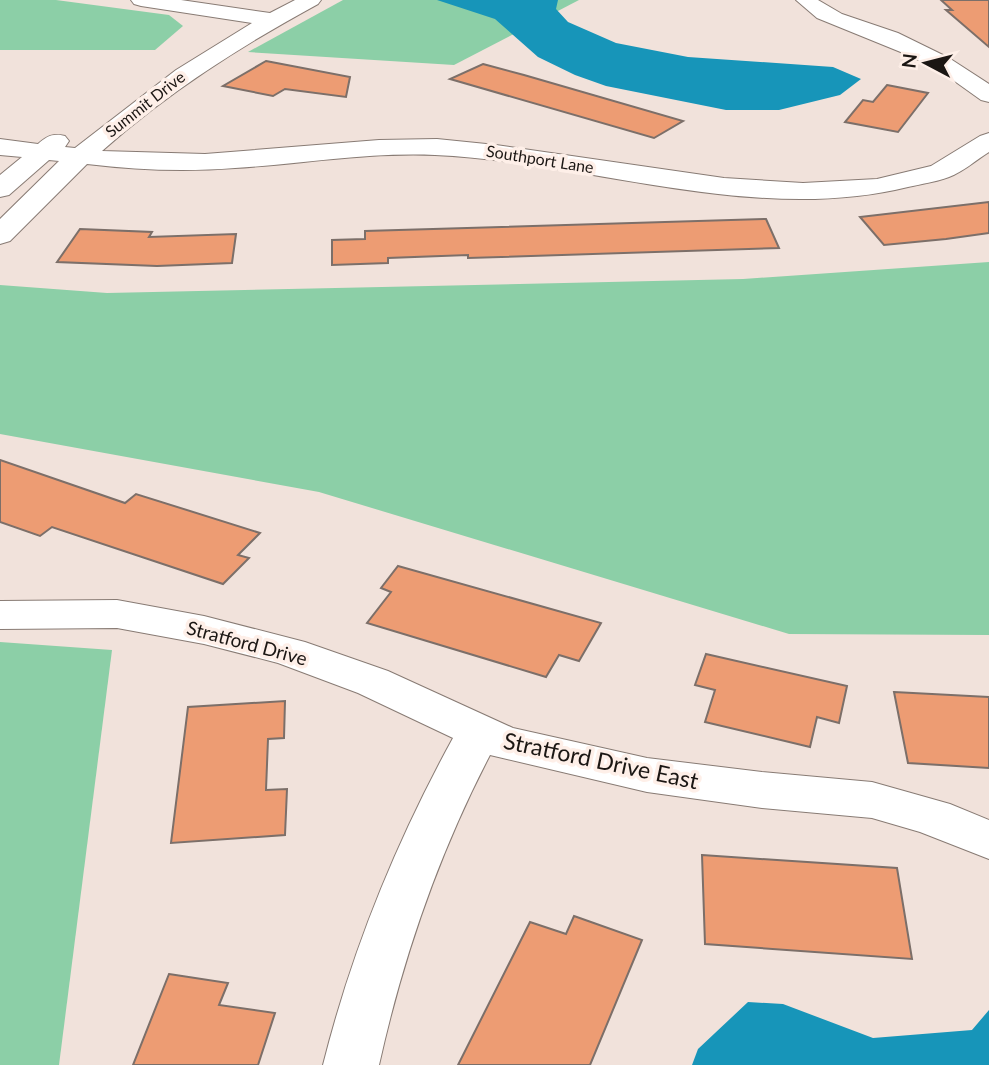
<svg xmlns="http://www.w3.org/2000/svg" width="989" height="1065" viewBox="0 0 989 1065" font-family="Lato,sans-serif">
<style>
.green{fill:#8ccfa7}
.water{fill:#1795b9}
.building{fill:#ed9c73;stroke:#7c6f69;stroke-width:2}
.lines{fill:none;stroke-linecap:round;stroke-linejoin:round}
.minor-casing{stroke:#887b74;stroke-width:2}
.minor{fill:#fff;fill-rule:evenodd}
.labels{text-anchor:middle;stroke-width:7;stroke-linejoin:round;paint-order:stroke}
.far-street-label{font-size:16px;fill:#1b1613;stroke:#feefe8}
.street-label{font-size:19px;fill:#1b1613;stroke:#feefe8}
.near-street-label{font-size:23px;fill:#1b1613;stroke:#feefe8}
</style>
<rect width="100%" height="100%" fill="#f1e2db"/>
<g class="green">
<path d="M0,0h56l113,15 14,11 -28,24h-155z"/>
<path d="M343,0h236l-125,65 -206,-13z"/>
<path d="M989,262v373l-200,-1 -470,-142 -319,-58v-149l107,8 636,-14z"/>
<path d="M0,642l112,8 -53,415h-59z"/>
</g>
<g class="water">
<path d="M437,0h121l-2,9 12,13 48,21 72,14 145,10 28,12 -21,16 -61,15h-53l-120,-24 -31,-11 -37,-18 -43,-38z"/>
<path d="M748,1002l35,2 90,34 99,-8 17,-20v55h-297l6,-16z"/>
</g>
<g class="building">
<path d="M941,0h48v47l-43,-37h6z"/>
<path d="M266,61l84,16 -4,20 -61,-8 -12,7 -50,-10z"/>
<path d="M483,64l41,11 159,46 -29,17 -204,-59z"/>
<path d="M887,85l41,8 -30,39 -53,-10 18,-22 10,2z"/>
<path d="M989,202v31l-43,6 -62,6 -24,-28z"/>
<path d="M766,219l13,29 -311,10v-3l-80,3v5l-56,2v-25l33,-1v-8z"/>
<path d="M80,229l72,3 -3,5 87,-3 -4,29 -75,3 -100,-4z"/>
<path d="M0,460l125,43 11,-9 124,39 -22,22 11,3 -26,26 -171,-57 -12,9 -40,-14z"/>
<path d="M398,566l203,57 -22,38 -20,-6 -13,22 -179,-54 24,-31 -10,-4z"/>
<path d="M706,654l141,32 -8,37 -22,-6 -7,30 -105,-25 10,-32 -20,-5z"/>
<path d="M894,692l95,5v71l-81,-5z"/>
<path d="M285,701l-1,37 -16,1 -2,51 21,-1 -2,46 -114,8 17,-136z"/>
<path d="M702,855l195,13 15,91 -207,-15z"/>
<path d="M574,916l68,24 -52,125h-132l72,-143 36,12z"/>
<path d="M169,974l59,9 -9,22 56,8 -17,52h-125z"/>
</g>
<g class="lines">
<defs>
<g id="minor">
<path d="M131,0h50l89,13 25,-13h26l-3,4c-77,42 -150,88 -216,147l103,3 174,-14 58,-1 59,6 228,33 79,5 74,-4 54,-13 49,-30 9,-3v19c-13,8 -26,20 -40,25 -13,5 -28,7 -41,10 -153,38 -319,-25 -473,-32 -67,-3 -134,9 -200,13 -50,4 -99,2 -148,-4l-77,77 -10,3v-25l59,-58 -10,-1 -40,35 -9,2v-22l22,-18 -22,-2v-16l38,5c9,-8 15,-11 27,-8l4,5 -4,6 10,1 101,-78 76,-47 -111,-17 -7,-2z"/>
<path d="M796,0h22l24,14 56,19 51,25 40,26v18l-8,-2 -35,-25 -38,-20 -91,-37z"/>
<path d="M117,600l87,16 101,26 83,29 125,57 134,30 115,14 110,10 78,22 39,16v39l-69,-27 -48,-14 -110,-10 -115,-16 -157,-37c-51,98 -87,202 -111,310h-56c29,-115 73,-223 130,-327l-95,-45 -80,-30 -74,-19 -87,-16 -117,1v-28z"/>
</g>
</defs>
<use href="#minor" class="minor-casing"/>
<use href="#minor" class="minor"/>
</g>
<g class="labels">
<g class="far-street-label">
<text transform="translate(145 104) rotate(-38)" y="6">Summit Drive</text>
<text transform="translate(540 159) rotate(9)" y="6">Southport Lane</text>
</g>
<g class="street-label">
<text transform="translate(247 643) rotate(15)" y="7">Stratford Drive</text>
</g>
<g class="near-street-label">
<text transform="translate(601 761) rotate(12)" y="8">Stratford Drive East</text>
</g>
</g>
<g transform="translate(926 63) rotate(277)" stroke="#feefe8" stroke-width="5" paint-order="stroke">
<path d="M0-5L12 26L0 18L-12 26Z" fill="#1b1613"/>
<text y="-10" font-size="19" font-weight="bold" text-anchor="middle" fill="#1b1613">N</text>
</g>
</svg>
